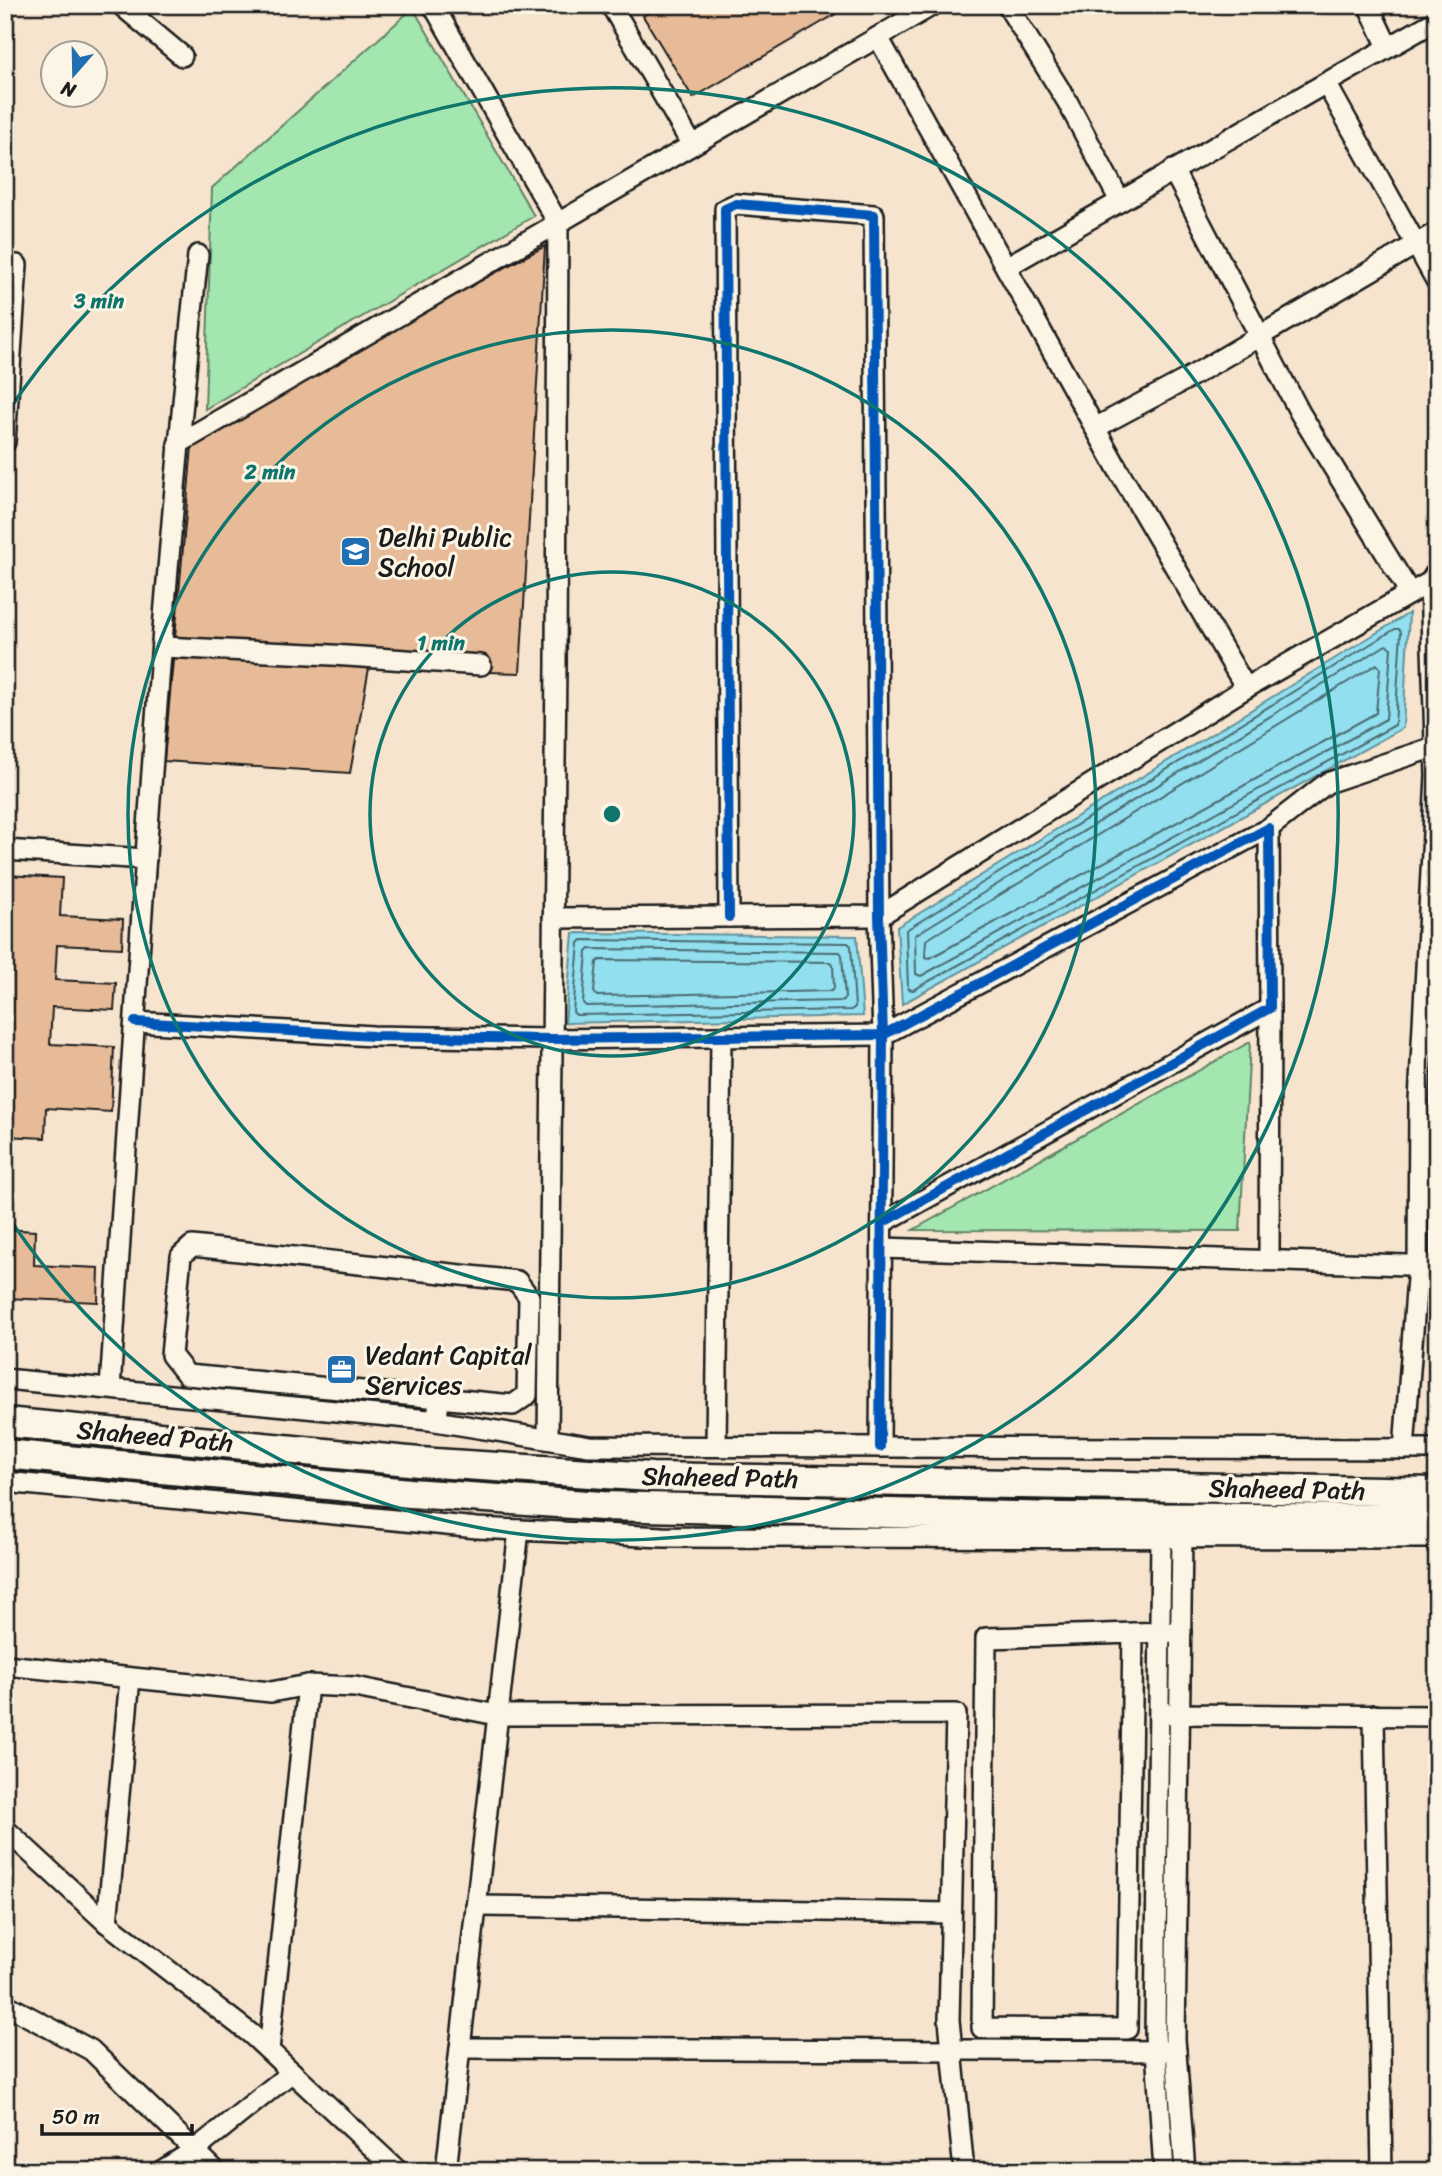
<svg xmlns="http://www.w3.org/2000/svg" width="1442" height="2176" viewBox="0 0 1442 2176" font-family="Sriracha,sans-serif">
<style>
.green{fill:#a4e6b0;stroke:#608166;stroke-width:2}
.water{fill:#91dfef;stroke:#62919b;stroke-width:2}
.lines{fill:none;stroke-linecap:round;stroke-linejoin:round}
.shore{stroke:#4b6a70;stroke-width:2}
.building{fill:#e7bb97;stroke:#1c1c1c;stroke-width:2}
.minor-casing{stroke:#1c1c1c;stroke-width:24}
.highway-casing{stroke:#1c1c1c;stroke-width:33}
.minor{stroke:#fcf5e5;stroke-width:19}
.highway{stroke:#fcf5e5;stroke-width:28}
.cycleway-casing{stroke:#fcf5e5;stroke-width:15}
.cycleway{stroke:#0057b8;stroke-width:10}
.ring{fill:none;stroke:#0f766e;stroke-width:3.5}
.labels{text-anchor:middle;stroke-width:6;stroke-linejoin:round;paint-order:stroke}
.poi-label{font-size:26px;fill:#1c1c1c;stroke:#fcf5e5;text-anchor:start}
.street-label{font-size:26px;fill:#1c1c1c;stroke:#fcf5e5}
.centre{fill:#0f766e;stroke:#fcf5e5;stroke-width:3.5}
.ring-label{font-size:21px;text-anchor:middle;font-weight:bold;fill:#0f766e;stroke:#fcf5e5;stroke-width:6;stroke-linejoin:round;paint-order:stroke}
</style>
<rect width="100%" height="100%" fill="#f6e4ce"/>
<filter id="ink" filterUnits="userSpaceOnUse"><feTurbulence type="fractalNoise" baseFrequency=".0143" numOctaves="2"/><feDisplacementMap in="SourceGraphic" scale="14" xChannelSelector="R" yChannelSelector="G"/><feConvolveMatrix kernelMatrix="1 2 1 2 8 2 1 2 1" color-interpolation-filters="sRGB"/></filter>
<g filter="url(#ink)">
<g class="green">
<path d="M413,8l121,208 -329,193 7,-221z"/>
<path d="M1250,1042l-10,189 -327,-1z"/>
</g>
<g class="water">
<path d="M1409,613l-6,115 -501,276 -5,-77z"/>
<path d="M573,933l284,3 6,80 -298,7z"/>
</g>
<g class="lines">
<g class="shore">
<path d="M1395,629h4l2,3 -6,93 -482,265 -5,-1 -2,-59z"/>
<path d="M1386,645l5,3 -5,71 -465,257 -5,-2 -1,-39z"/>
<path d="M1377,664l3,4 -4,45 -446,245 -5,-1 1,-17z"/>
<path d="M582,940l266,3 3,3 4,61 -4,3 -275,5 -3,-3 6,-69z"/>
<path d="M590,949l250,3 2,3 3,43 -3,3 -256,5 -3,-3 4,-51z"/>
<path d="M600,960l230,2 3,3 1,23 -3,3 -234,5 -3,-4 3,-30z"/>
</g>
</g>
<g class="building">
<path d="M661,5h190l-158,93 -50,-82z"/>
<path d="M545,246l-25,427 -151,-5 -19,105 -186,-12 29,-326z"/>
<path d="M5,875l57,3 -2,38 63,3 -1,29 -65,-3 -2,35 61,3 -2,27 -62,-3 -2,37 64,3 -3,65 -65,-4 -1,30 -40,-2z"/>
<path d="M5,1229l30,2 -1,34 65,3 -1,34 -93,-4z"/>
</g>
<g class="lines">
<defs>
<g id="minor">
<path d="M121,5l61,51"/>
<path d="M433,5l125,218 -2,442 -8,774"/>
<path d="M611,5l81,140"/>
<path d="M1007,5l60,96 53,100"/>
<path d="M1368,5l20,42"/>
<path d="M878,37l242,436 126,215"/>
<path d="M1326,83l111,-63"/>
<path d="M1173,170l127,243 110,180"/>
<path d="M1006,267l320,-184 111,199"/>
<path d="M1095,428l90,-48 252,-148"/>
<path d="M5,442l12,-177"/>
<path d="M178,444l755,-439"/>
<path d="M162,647l170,8 149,10"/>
<path d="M1269,828l58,-45 110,-37"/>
<path d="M5,850l141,9"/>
<path d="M729,917l-4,-708 11,-5 138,11 5,701 4,119 -3,412"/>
<path d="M553,918l326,-2 367,-228 184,-106"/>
<path d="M135,1022l238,14 179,3 331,-4 386,-207 1,180 -388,215"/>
<path d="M882,1248l555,18"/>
<path d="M1269,1259l1,-251"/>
<path d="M5,1379l424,41 160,26 848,3"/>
<path d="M110,1388c26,-378 47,-756 88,-1133"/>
<path d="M437,1421l2,-23 74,7 14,-10 2,-98 -12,-16 -325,-35 -11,10 -10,99 16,20 252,23"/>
<path d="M716,1446l5,-408"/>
<path d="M1404,1449l14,-184 1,-164 17,-325 -6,-194 5,-8"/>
<path d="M5,1482l472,46 186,9 774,1"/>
<path d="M1161,1537l-6,497 9,137"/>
<path d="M1182,1537l-7,502 10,132"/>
<path d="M1133,1633l-6,396 -145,-1 4,-390c65,-2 130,-5 195,-6"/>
<path d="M5,1665l266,27 37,-7 47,2 142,28 459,-1 -7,306 15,151"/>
<path d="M1168,1714l269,2"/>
<path d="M1374,1715l8,456"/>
<path d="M5,1829l102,94 144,111 147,137"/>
<path d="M476,1906l475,7"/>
<path d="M107,1923l23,-245"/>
<path d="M5,2004l86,46 125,121"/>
<path d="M460,2048l716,3"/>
<path d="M269,2050l39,-365"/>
<path d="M161,2171l34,-21 97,-78"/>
<path d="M446,2171l73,-641"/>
</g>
<g id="highway">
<path d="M5,1422l414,40 233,15 785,15"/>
<path d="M5,1454l405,39 192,13 460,11 375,2"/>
</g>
</defs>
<use href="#minor" class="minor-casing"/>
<use href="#highway" class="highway-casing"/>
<use href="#minor" class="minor"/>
<use href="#highway" class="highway"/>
<defs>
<g id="cycleway">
<path d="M729,917l-4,-708 11,-5 138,11 5,701 4,119 -3,412"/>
<path d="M135,1022l238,14 179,3 331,-4 386,-207 1,180 -388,215"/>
</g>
</defs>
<use href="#cycleway" class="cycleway-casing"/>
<use href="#cycleway" class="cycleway"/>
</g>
</g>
<g class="ring">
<circle cx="612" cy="814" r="242"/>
<circle cx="612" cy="814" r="484"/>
<path d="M7 413A726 726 0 1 1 7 1215"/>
</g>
<defs>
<symbol id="school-square" viewBox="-11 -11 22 22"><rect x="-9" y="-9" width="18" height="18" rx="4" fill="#1f6fb2" stroke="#fcf5e5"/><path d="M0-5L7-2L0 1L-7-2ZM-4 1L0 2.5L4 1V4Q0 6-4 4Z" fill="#fff"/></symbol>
<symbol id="office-square" viewBox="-11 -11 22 22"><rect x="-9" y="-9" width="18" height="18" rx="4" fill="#1f6fb2" stroke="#fcf5e5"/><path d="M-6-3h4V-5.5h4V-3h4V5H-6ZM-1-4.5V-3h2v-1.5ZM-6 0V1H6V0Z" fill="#fff"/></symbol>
</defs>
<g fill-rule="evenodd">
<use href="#school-square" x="338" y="534" width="35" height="35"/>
<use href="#office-square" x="324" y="1352" width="35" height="35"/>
</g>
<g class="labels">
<g class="poi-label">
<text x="378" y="546">Delhi Public<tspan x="378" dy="30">School</tspan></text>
<text x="365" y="1364">Vedant Capital<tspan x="365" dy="30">Services</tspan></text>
</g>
<g class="street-label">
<text transform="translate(155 1436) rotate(5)" y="9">Shaheed Path</text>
<text transform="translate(720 1477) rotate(1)" y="9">Shaheed Path</text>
<text transform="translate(1287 1489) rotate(1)" y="9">Shaheed Path</text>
</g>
</g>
<circle cx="612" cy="814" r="10" class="centre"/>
<g class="ring-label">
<text x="99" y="308">3 min</text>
<text x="270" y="479">2 min</text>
<text x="441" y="650">1 min</text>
</g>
<rect width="1442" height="2176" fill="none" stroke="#fcf5e5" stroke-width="28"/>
<rect x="14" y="14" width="1414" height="2148" fill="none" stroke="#1c1c1c" stroke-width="2.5" filter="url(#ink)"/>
<g transform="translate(74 74) rotate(200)"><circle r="33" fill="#fcf5e5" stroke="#a29e95" stroke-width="2"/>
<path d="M0-5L12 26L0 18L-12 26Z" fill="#1f6fb2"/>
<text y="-10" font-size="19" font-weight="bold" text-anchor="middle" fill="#1c1c1c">N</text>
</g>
<path d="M42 2124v10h150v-10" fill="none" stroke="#1c1c1c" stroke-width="3.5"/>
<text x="52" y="2124" font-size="21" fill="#1c1c1c" stroke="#fcf5e5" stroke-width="5" paint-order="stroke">50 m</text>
</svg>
